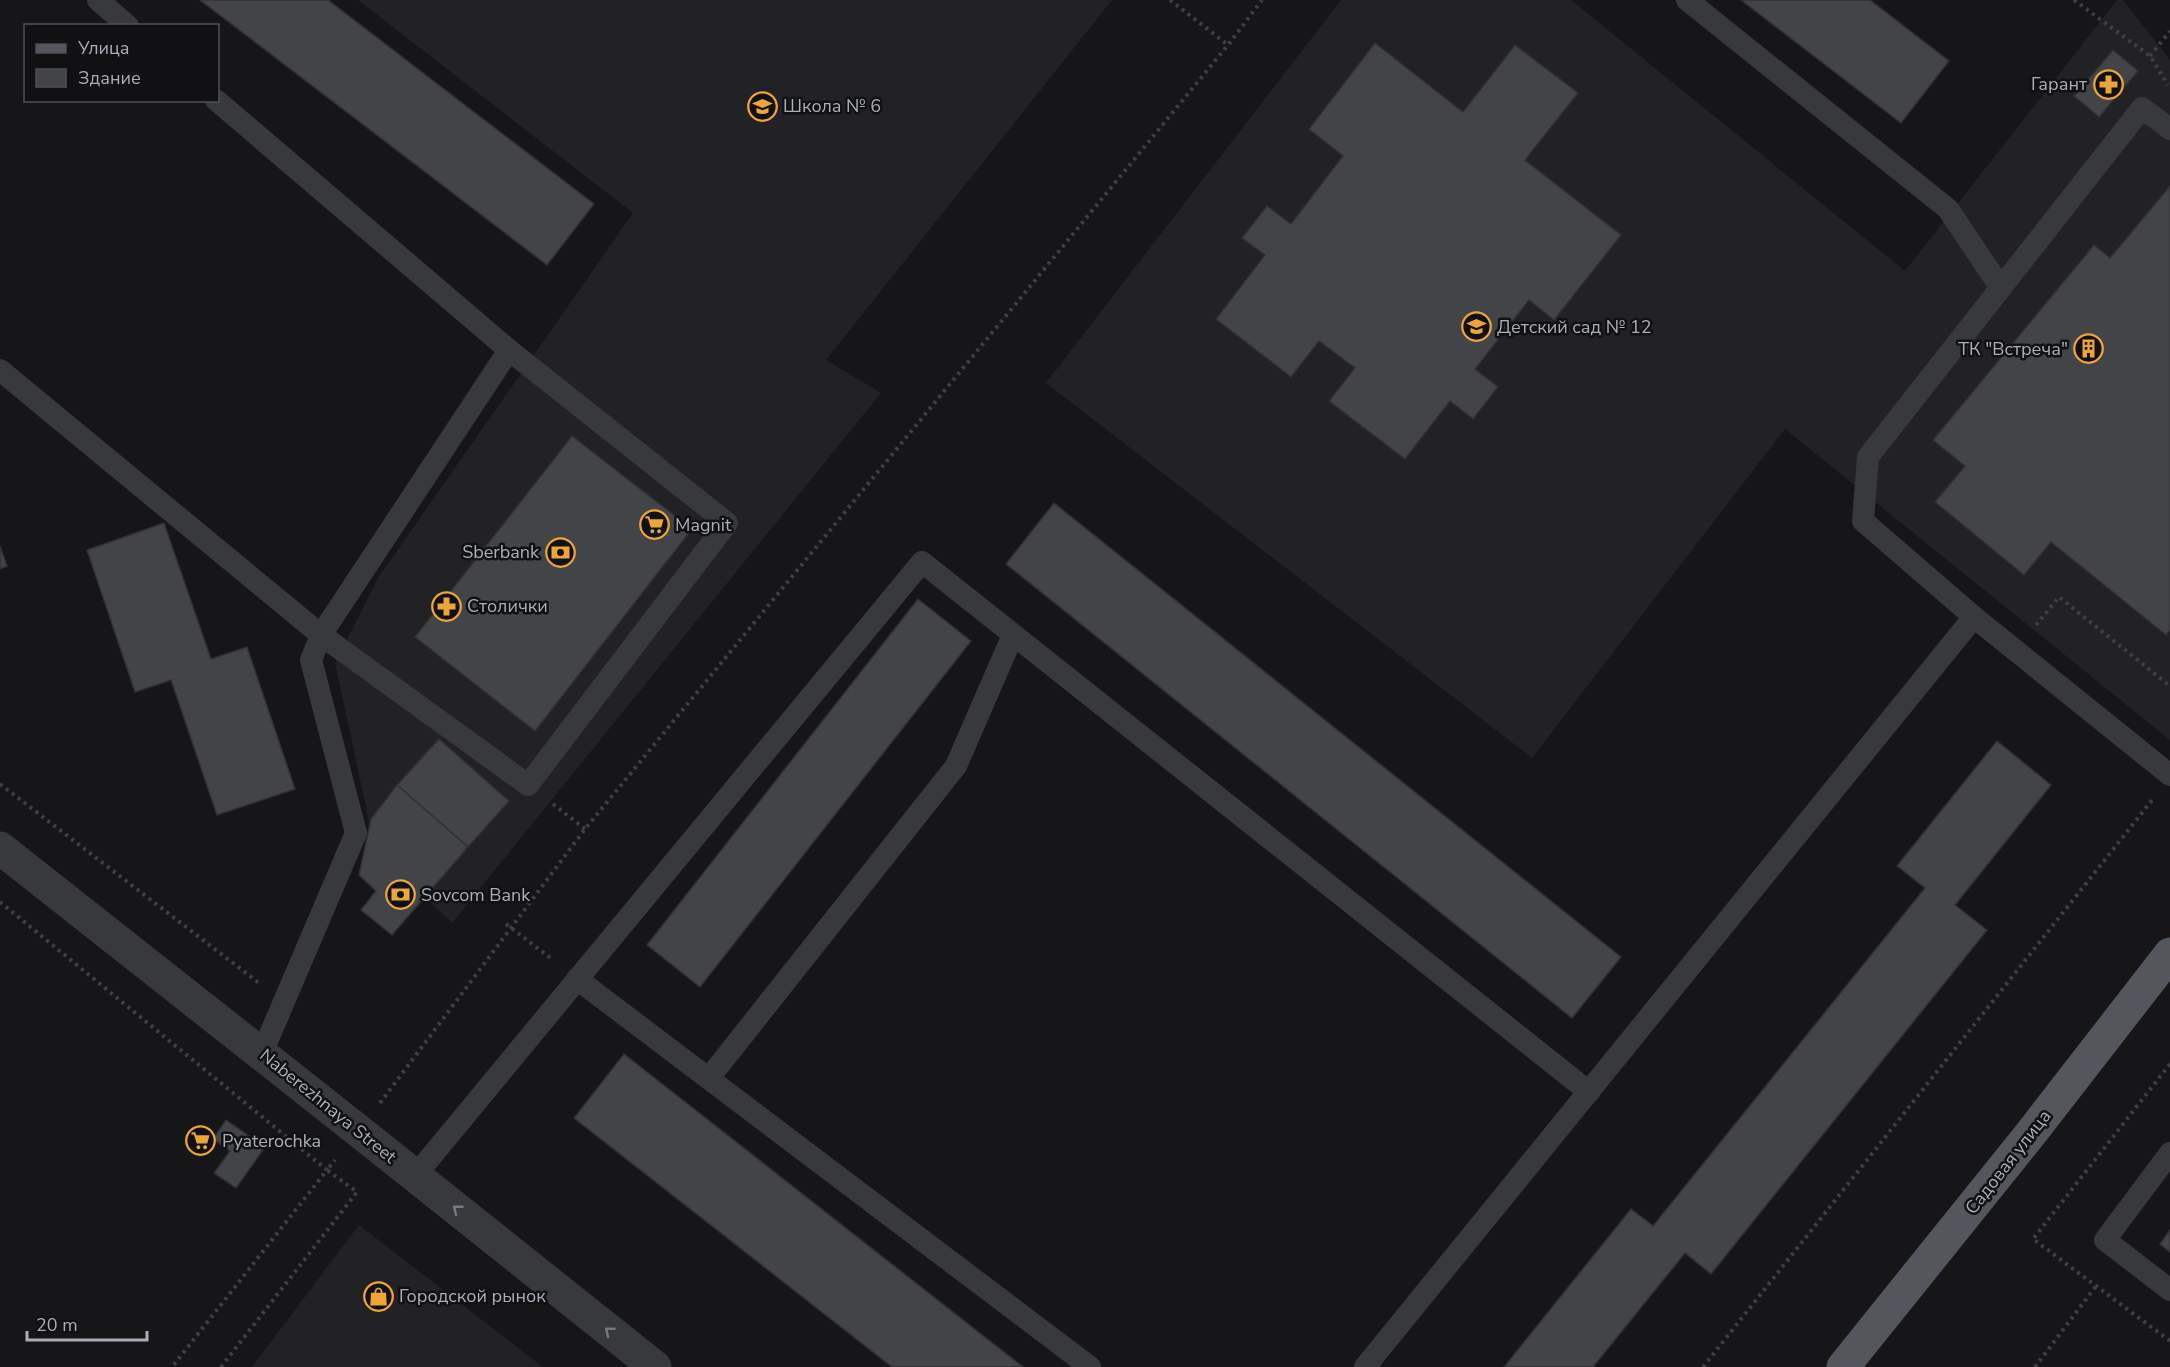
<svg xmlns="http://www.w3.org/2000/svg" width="2170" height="1367" viewBox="0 0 2170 1367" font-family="'Nunito Sans',sans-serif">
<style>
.built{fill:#222225}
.building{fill:#434448;stroke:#303134;stroke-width:1.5}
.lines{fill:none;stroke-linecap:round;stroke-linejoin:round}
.path{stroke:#3d4044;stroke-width:4;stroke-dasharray:3 4.5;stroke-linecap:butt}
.lane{stroke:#37393d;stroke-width:22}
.street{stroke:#37393d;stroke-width:33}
.primary{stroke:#53565c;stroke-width:33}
.oneway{stroke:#767981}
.labels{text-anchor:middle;stroke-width:5;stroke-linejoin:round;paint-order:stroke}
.poi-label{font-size:18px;fill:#a9aeb8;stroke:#111113;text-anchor:start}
.street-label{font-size:18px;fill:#a9aeb8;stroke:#111113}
</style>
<rect width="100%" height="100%" fill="#161618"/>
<g class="built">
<path d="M358,0h754l-286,360 55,33 -429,530 -77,-74 -40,-186 43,-85 255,-365z"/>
<path d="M1341,0h230l334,271 212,-271h6l47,60v680l-385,-311 -253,329 -486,-375z"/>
<path d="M359,1225l184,142h-291z"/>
</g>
<g class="building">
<path d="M200,0h128l266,204 -47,61z"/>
<path d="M1741,0h129l79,61 -48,62z"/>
<path d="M1375,43l88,69 52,-67 63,48 -53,67 96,75 -67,85 -25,-20 -54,69 23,18 -25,32 -23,-18 -45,58 -76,-58 26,-33 -36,-27 -28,36 -75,-58 49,-64 -23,-17 25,-32 24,18 52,-68 -34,-27z"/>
<path d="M2113,50l25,21 -39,46 -25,-21z"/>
<path d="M2170,186v444l-4,5 -115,-93 -27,33 -89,-73 30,-36 -32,-26 161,-195 16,13z"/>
<path d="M572,436l120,93 -157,202 -120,-94z"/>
<path d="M1054,503l567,454 -49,61 -566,-454z"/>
<path d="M164,523l47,136 36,-12 48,142 -78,26 -46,-135 -36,12 -48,-142z"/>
<path d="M0,546l7,20 -7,3z"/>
<path d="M918,599l53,42 -271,346 -53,-42z"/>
<path d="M439,739l70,62 -41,46 -71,-62z"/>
<path d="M1997,741l54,44 -96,120 32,25 -276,344 -26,-21 -92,114h-89l127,-158 22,17 272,-338 -28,-22z"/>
<path d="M397,785l71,62 -76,88 -31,-25 15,-19 -17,-16 12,-56z"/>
<path d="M624,1054l399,313h-131l-318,-249z"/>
<path d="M226,1120l39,27 -29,41 -22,-15 16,-22 -17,-12z"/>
<path d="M2170,1230v22l-10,-8z"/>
</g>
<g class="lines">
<g class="path">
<path d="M1170,0l58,45"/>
<path d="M2074,0l76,56 18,29"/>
<path d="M2150,56l20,-25"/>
<path d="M2036,625l23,-28 111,89"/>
<path d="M0,784l259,199"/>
<path d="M553,804l32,25"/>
<path d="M0,902l327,268 -155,197"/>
<path d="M506,924l47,36"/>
<path d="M2170,1064l-137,175 137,102"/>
<path d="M380,1103l205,-274 643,-784 34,-45"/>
<path d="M221,1367l136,-175 -30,-22 8,-10"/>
<path d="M1703,1367l450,-568"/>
<path d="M2035,1367l61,-81"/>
</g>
<g class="lane">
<path d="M98,0l30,26"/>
<path d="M1687,0l261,209 53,79"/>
<path d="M216,100l293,250"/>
<path d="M509,350l218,173 -199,262 -207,-150z"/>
<path d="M0,370l321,265 -10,25 45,173 -94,220"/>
<path d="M1974,617l-111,-96 5,-64 274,-349 28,21"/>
<path d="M577,979l513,388"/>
<path d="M709,1078l247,-312 57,-131"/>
<path d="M2170,1153l-65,87 65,50"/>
<path d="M415,1176l507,-614 667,530"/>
<path d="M1365,1367l609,-750 196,158"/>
</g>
<path class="street" d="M0,848c220,172 437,345 655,519"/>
<path class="primary" d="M1843,1367l189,-235 138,-178"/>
</g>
<defs><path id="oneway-chevron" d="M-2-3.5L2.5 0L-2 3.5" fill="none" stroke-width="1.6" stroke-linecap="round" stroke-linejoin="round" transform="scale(1.5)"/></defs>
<g class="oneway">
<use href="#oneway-chevron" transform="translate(457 1209) rotate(-141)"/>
<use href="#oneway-chevron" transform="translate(609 1331) rotate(-141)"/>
</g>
<defs>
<symbol id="pharmacy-ring" viewBox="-11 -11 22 22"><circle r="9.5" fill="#111113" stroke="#eea538" stroke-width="1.5"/><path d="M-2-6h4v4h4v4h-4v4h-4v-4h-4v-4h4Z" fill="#eea538"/></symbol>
<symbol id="school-ring" viewBox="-11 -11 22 22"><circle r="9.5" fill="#111113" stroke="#eea538" stroke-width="1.5"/><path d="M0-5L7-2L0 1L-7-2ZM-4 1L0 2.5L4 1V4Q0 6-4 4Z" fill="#eea538"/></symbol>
<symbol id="building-ring" viewBox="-11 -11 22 22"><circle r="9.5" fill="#111113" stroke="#eea538" stroke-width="1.5"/><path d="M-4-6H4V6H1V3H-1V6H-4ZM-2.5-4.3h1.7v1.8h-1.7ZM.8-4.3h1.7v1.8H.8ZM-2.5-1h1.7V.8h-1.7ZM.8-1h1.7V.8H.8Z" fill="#eea538"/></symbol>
<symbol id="supermarket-ring" viewBox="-11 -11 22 22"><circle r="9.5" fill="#111113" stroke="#eea538" stroke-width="1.5"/><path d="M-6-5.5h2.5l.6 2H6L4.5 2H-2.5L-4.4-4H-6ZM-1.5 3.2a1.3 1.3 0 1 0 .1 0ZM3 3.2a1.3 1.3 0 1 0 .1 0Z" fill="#eea538"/></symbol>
<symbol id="bank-ring" viewBox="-11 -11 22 22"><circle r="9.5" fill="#111113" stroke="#eea538" stroke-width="1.5"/><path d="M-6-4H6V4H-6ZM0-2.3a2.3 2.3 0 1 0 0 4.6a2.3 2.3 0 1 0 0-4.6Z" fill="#eea538"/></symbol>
<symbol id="shop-ring" viewBox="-11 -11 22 22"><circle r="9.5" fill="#111113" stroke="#eea538" stroke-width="1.5"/><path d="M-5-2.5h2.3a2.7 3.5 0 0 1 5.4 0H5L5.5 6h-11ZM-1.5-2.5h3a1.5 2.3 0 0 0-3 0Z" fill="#eea538"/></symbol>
</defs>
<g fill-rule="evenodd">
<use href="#pharmacy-ring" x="2092" y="68" width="33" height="33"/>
<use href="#school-ring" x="746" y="90" width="33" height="33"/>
<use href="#school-ring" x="1460" y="310" width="33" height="33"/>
<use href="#building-ring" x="2072" y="332" width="33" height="33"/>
<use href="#supermarket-ring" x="638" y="508" width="33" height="33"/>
<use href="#bank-ring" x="544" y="536" width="33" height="33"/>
<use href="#pharmacy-ring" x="430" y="590" width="33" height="33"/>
<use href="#bank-ring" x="384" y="878" width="33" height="33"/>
<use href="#supermarket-ring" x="184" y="1124" width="33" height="33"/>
<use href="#shop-ring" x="362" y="1280" width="33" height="33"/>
</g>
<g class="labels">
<g class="poi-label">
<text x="2087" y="90" text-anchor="end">Гарант</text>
<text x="783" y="112">Школа № 6</text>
<text x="1497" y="333">Детский сад № 12</text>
<text x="2068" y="355" text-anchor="end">ТК "Встреча"</text>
<text x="675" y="531">Magnit</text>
<text x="539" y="558" text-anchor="end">Sberbank</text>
<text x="467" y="612">Столички</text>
<text x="421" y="901">Sovcom Bank</text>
<text x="222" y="1147">Pyaterochka</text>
<text x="399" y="1302">Городской рынок</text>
</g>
<g class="street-label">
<text transform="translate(328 1106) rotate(39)" y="6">Naberezhnaya Street</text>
<text transform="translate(2008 1162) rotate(-52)" y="6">Садовая улица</text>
</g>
</g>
<rect x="24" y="24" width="195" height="78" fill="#111113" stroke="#4e5055" stroke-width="1.5"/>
<rect x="36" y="44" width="30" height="9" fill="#53565c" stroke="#4e5055" stroke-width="1.5"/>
<text x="78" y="54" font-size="18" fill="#a9aeb8">Улица</text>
<rect x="36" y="69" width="30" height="18" fill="#434448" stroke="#4e5055" stroke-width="1.5"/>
<text x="78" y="84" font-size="18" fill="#a9aeb8">Здание</text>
<path d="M27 1331v9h120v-9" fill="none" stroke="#a9aeb8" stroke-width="3"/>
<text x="36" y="1331" font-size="18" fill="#a9aeb8" stroke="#111113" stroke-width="4.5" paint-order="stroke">20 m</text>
</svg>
